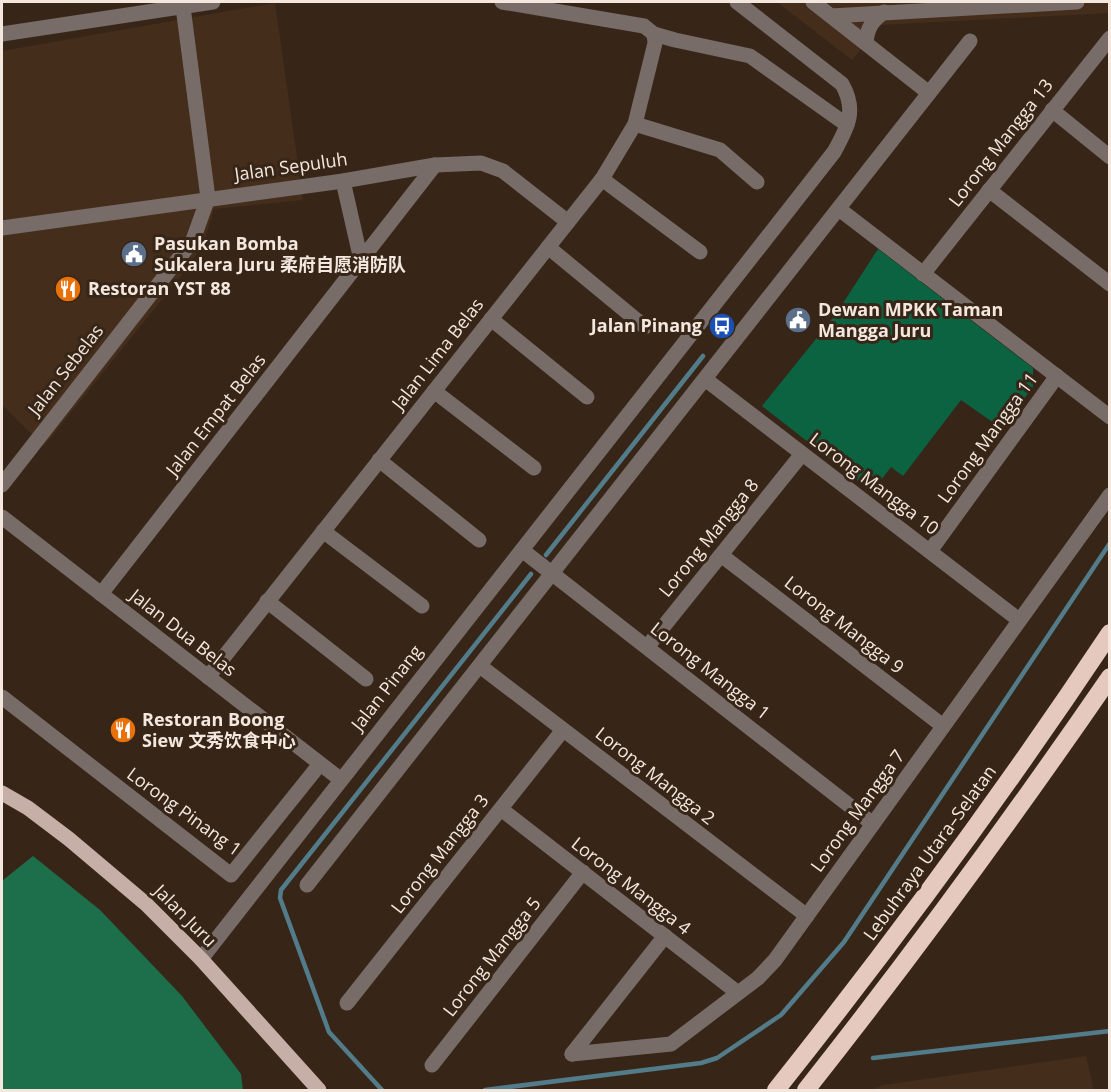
<svg xmlns="http://www.w3.org/2000/svg" width="1111" height="1092" viewBox="0 0 1111 1092" font-family="'Open Sans','Noto Sans SC',sans-serif">
<style>
.built{fill:#442d1b}
.green{fill:#0b6341}
.forest{fill:#1d6f4c}
.lines{fill:none;stroke-linecap:round;stroke-linejoin:round}
.stream{stroke:#537c8a;stroke-width:4.5}
.minor{stroke:#786c68;stroke-width:15}
.major{stroke:#c6afa6;stroke-width:15}
.highway{stroke:#e5c9be;stroke-width:18}
.labels{text-anchor:middle;stroke-width:6;stroke-linejoin:round;paint-order:stroke}
.street-label{font-size:18px;fill:#f3e7de;stroke:#372618}
.poi-label{font-size:18px;font-weight:bold;fill:#f3e7de;stroke:#372618;text-anchor:start}
</style>
<rect width="100%" height="100%" fill="#372618"/>
<g class="built">
<path d="M777,2h332l1,11 -230,12 -28,35z"/>
<path d="M275,3l28,197 -89,9 -10,33 -15,24 -145,180 -42,-41v-354z"/>
<path d="M1086,1056l8,34h-225l15,-5z"/>
</g>
<path class="green" d="M878,249l155,119v19l-32,41 -40,-28 -58,76 -12,-9 -19,25 -110,-86 74,-92z"/>
<path class="forest" d="M33,856l67,54 82,86 59,78 2,16h-241v-209z"/>
<g class="lines">
<g class="stream">
<path d="M546,555l157,-199"/>
<path d="M873,1058l237,-27"/>
<path d="M382,1090l-53,-58 -49,-134 1,-8 250,-316"/>
<path d="M485,1090l216,-27 16,-5 64,-43 63,-73 266,-399"/>
</g>
<g class="minor">
<path d="M502,2l142,24 10,8 21,6 75,16 97,69"/>
<path d="M813,2l116,91"/>
<path d="M831,16l246,-14"/>
<path d="M2,34l211,-32"/>
<path d="M866,43c1,-15 6,-22 18,-31"/>
<path d="M1052,110l58,47"/>
<path d="M635,124l85,26 37,32"/>
<path d="M602,179l98,73"/>
<path d="M343,181l18,79"/>
<path d="M989,190l121,94"/>
<path d="M839,209l271,208"/>
<path d="M2,228l341,-47 92,-16 46,-2 22,8 65,51"/>
<path d="M548,247l97,80"/>
<path d="M923,274l187,-236"/>
<path d="M491,319l96,78"/>
<path d="M705,379l314,241"/>
<path d="M434,391l100,77"/>
<path d="M379,460l100,80"/>
<path d="M2,485l191,-245 15,-42 -25,-191"/>
<path d="M2,517l338,262"/>
<path d="M323,531l99,75"/>
<path d="M522,550l351,274"/>
<path d="M930,551l127,-175"/>
<path d="M721,555l222,171"/>
<path d="M101,594l334,-429"/>
<path d="M267,601l99,78"/>
<path d="M647,647l155,-193"/>
<path d="M480,666l327,250"/>
<path d="M208,677l394,-498 33,-55 20,-81 -1,-9"/>
<path d="M2,697l229,178 89,-111"/>
<path d="M501,809l237,184"/>
<path d="M307,885l663,-844"/>
<path d="M201,959l633,-807c14,-25 23,-42 8,-68l-105,-82"/>
<path d="M347,1003l216,-273"/>
<path d="M572,1054l99,-10 87,-66 17,-18 335,-465"/>
<path d="M572,1054l93,-118"/>
<path d="M432,1065l151,-193"/>
</g>
<path class="major" d="M2,793l26,15 41,31 77,65 55,55 118,131"/>
<g class="highway">
<path d="M776,1090c117,-147 229,-299 334,-457"/>
<path d="M806,1090c106,-134 207,-272 304,-413"/>
</g>
</g>
<defs>
<symbol id="civic-disc" viewBox="-11 -11 22 22"><circle r="9.5" fill="#5c6f8a" stroke="#372618"/><path d="M-.6-6.5H3V-4.5H.6V-3L4-1V1h2V6H-6V1h2V-1L-.6-3ZM-1.2 2.5V6h2.4V2.5Z" fill="#fff"/></symbol>
<symbol id="restaurant-disc" viewBox="-11 -11 22 22"><circle r="9.5" fill="#e8710a" stroke="#372618"/><path d="M-5-6h1v4h1v-4h1v4h1v-4h1v5L-1.5 .5V6h-2V.5L-5-1ZM5-6V6H3V1.5H1.5Q1.5-4 5-6Z" fill="#fff"/></symbol>
<symbol id="bus-disc" viewBox="-11 -11 22 22"><circle r="9.5" fill="#1a4fb4" stroke="#372618"/><path d="M-5-6H5V4H4V6H2V4H-2V6H-4V4H-5ZM-3.5-4V0h7V-4ZM-3.5 1.2v1.5H-2V1.2ZM2 1.2v1.5H3.5V1.2Z" fill="#fff"/></symbol>
</defs>
<g fill-rule="evenodd">
<use href="#civic-disc" x="119" y="239" width="30" height="30"/>
<use href="#restaurant-disc" x="53" y="274" width="30" height="30"/>
<use href="#civic-disc" x="783" y="305" width="30" height="30"/>
<use href="#bus-disc" x="707" y="311" width="30" height="30"/>
<use href="#restaurant-disc" x="108" y="715" width="30" height="30"/>
</g>
<g class="labels">
<g class="street-label">
<text transform="translate(1001 143) rotate(-52)" y="6">Lorong Mangga 13</text>
<text transform="translate(291 167) rotate(-8)" y="6">Jalan Sepuluh</text>
<text transform="translate(438 354) rotate(-52)" y="6">Jalan Lima Belas</text>
<text transform="translate(66 370) rotate(-52)" y="6">Jalan Sebelas</text>
<text transform="translate(216 415) rotate(-52)" y="6">Jalan Empat Belas</text>
<text transform="translate(988 438) rotate(-54)" y="6">Lorong Mangga 11</text>
<text transform="translate(874 484) rotate(37)" y="6">Lorong Mangga 10</text>
<text transform="translate(709 538) rotate(-51)" y="6">Lorong Mangga 8</text>
<text transform="translate(844 625) rotate(38)" y="6">Lorong Mangga 9</text>
<text transform="translate(183 633) rotate(38)" y="6">Jalan Dua Belas</text>
<text transform="translate(710 671) rotate(38)" y="6">Lorong Mangga 1</text>
<text transform="translate(387 688) rotate(-52)" y="6">Jalan Pinang</text>
<text transform="translate(655 776) rotate(38)" y="6">Lorong Mangga 2</text>
<text transform="translate(858 811) rotate(-54)" y="6">Lorong Mangga 7</text>
<text transform="translate(184 812) rotate(36)" y="6">Lorong Pinang 1</text>
<text transform="translate(930 853) rotate(-54)" y="6">Lebuhraya Utara–Selatan</text>
<text transform="translate(440 854) rotate(-52)" y="6">Lorong Mangga 3</text>
<text transform="translate(631 886) rotate(38)" y="6">Lorong Mangga 4</text>
<text transform="translate(185 916) rotate(45)" y="6">Jalan Juru</text>
<text transform="translate(492 957) rotate(-52)" y="6">Lorong Mangga 5</text>
</g>
<g class="poi-label">
<text x="154" y="250">Pasukan Bomba<tspan x="154" dy="21">Sukalera Juru 柔府自愿消防队</tspan></text>
<text x="88" y="295">Restoran YST 88</text>
<text x="818" y="316">Dewan MPKK Taman<tspan x="818" dy="21">Mangga Juru</tspan></text>
<text x="702" y="332" text-anchor="end">Jalan Pinang</text>
<text x="142" y="726">Restoran Boong<tspan x="142" dy="21">Siew 文秀饮食中心</tspan></text>
</g>
</g>
<rect width="1111" height="1092" fill="none" stroke="#f3e7de" stroke-width="6"/>
</svg>
